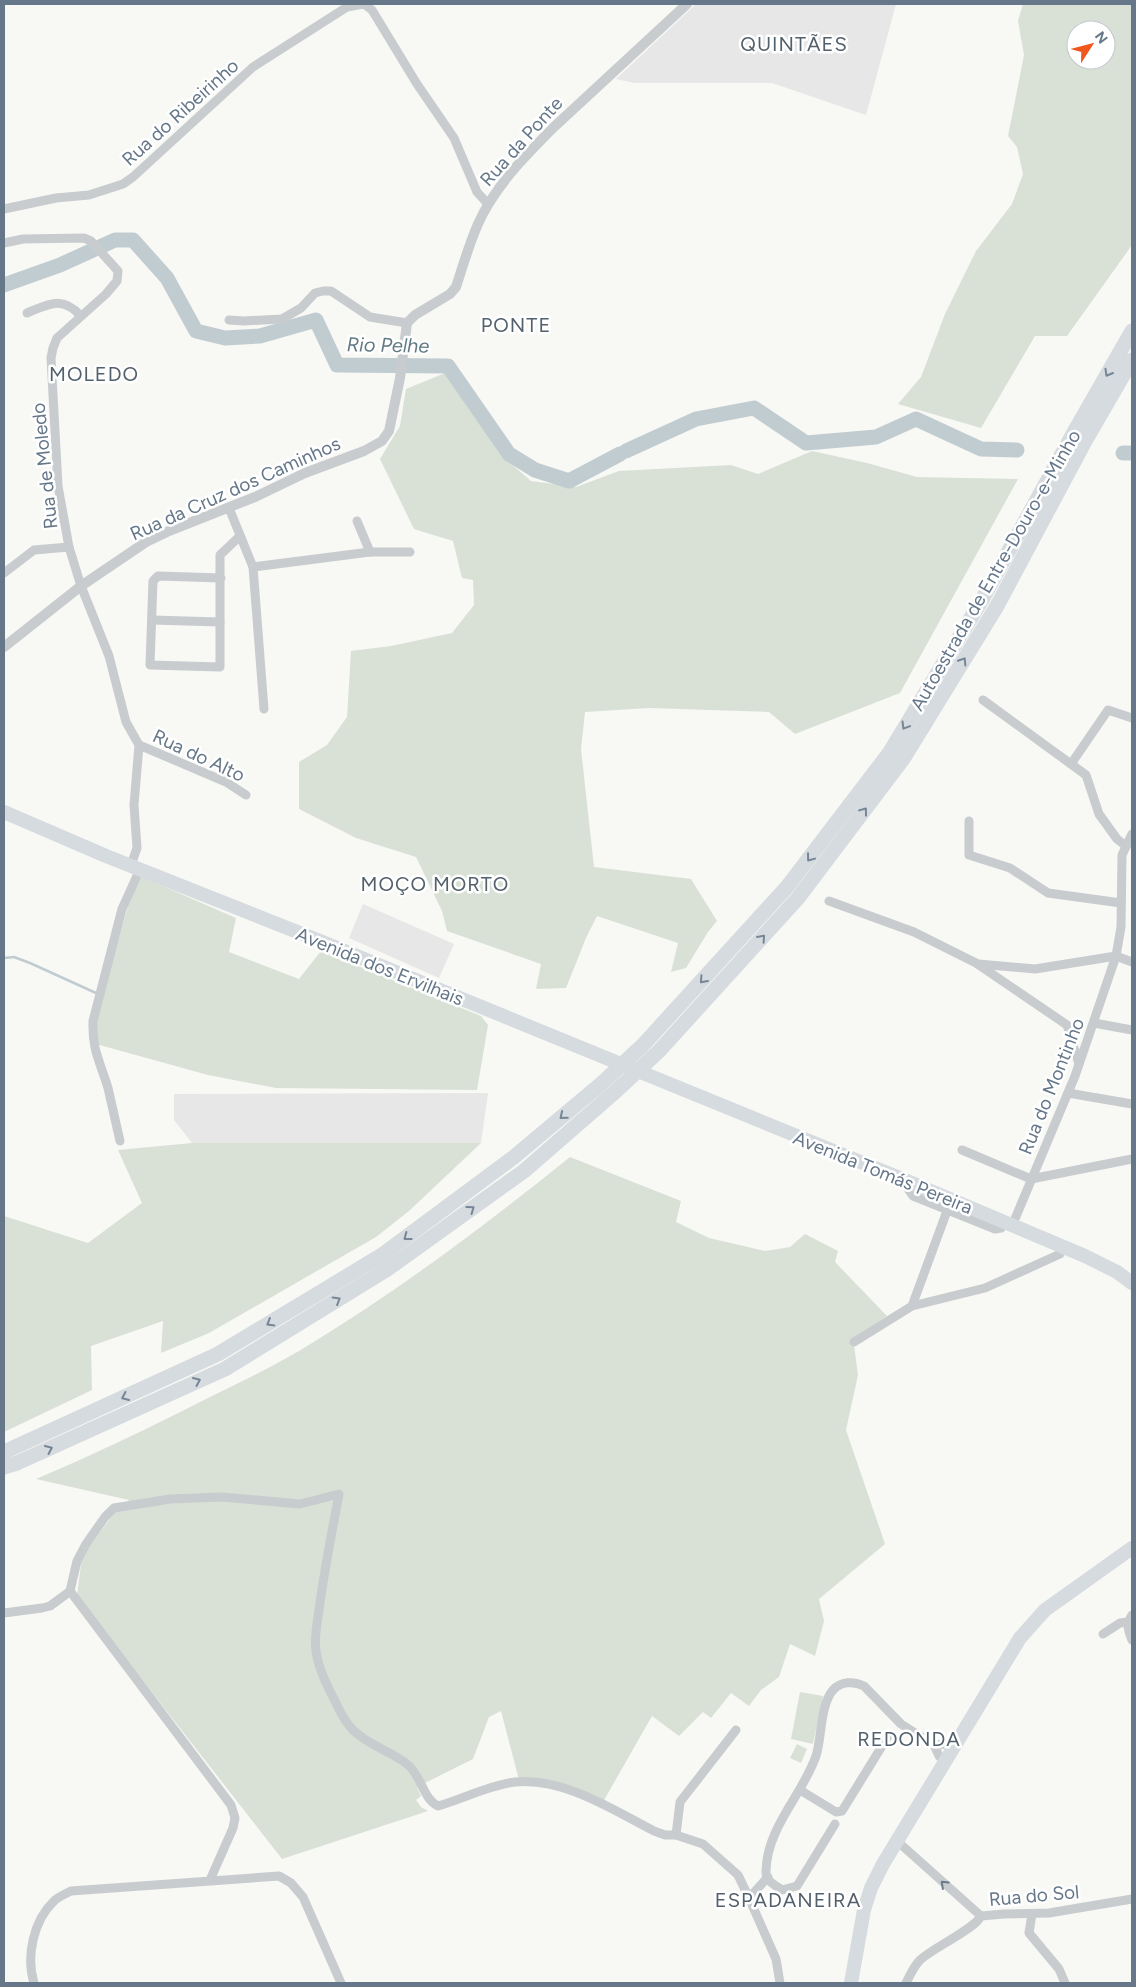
<svg xmlns="http://www.w3.org/2000/svg" width="1136" height="1987" viewBox="0 0 1136 1987" font-family="Figtree,sans-serif">
<style>
.built{fill:#e6e7e6}
.green{fill:#d9e1d6;fill-rule:evenodd}
.lines{fill:none;stroke-linecap:round;stroke-linejoin:round}
.stream{stroke:#c1ccd1;stroke-width:2.5}
.river{stroke:#c1ccd1;stroke-width:15}
.minor{stroke:#c8cccf;stroke-width:9}
.tertiary{stroke:#c8cccf;stroke-width:10}
.primary{stroke:#d6dbdf;stroke-width:14}
.motorway{stroke:#d6dbdf;stroke-width:15}
.oneway{stroke:#768696}
.oneway2{stroke:#6a7b8c}
.labels{text-anchor:middle;stroke-width:5;stroke-linejoin:round;paint-order:stroke}
.street-label{font-size:19px;fill:#657789;stroke:#fff}
.neighbourhood-label{font-size:20px;letter-spacing:1px;fill:#53616d;stroke:#fff}
.water-label{font-size:20px;font-style:italic;fill:#617984;stroke:#fff}
</style>
<rect width="100%" height="100%" fill="#f8f8f5"/>
<g class="built">
<path d="M696,4h200l-30,111 -94,-32h-137l-19,-4z"/>
<path d="M363,904l91,40 -15,34 -90,-40z"/>
<path d="M488,1093l-7,50h-289l-18,-23v-26z"/>
</g>
<g class="green">
<path d="M1023,4h109v241l-65,91h-32l-54,92 -83,-24 23,-27 24,-63 31,-63 36,-47 11,-30 -6,-27 -9,-11 16,-81 -6,-34zM1076,30h30v30h-30z"/>
<path d="M445,373l56,82 30,26 45,6 43,-16 112,-6 27,9 54,-23 55,12 50,14 101,2 -118,214 -105,41 -26,-22 -120,-4 -64,4 -4,37 13,118 97,12 26,42 -9,11 -22,36 -15,4 7,-29 -81,-27 -11,22 -20,50 -30,1 5,-25 -94,-33 -5,-20 -26,-54 -60,-19 -57,-29v-47l28,-17 20,-28 4,-66 40,-5 61,-13 22,-28 -1,-25 -11,-2 -9,-37 -39,-12 -34,-70 20,-33 6,-37z"/>
<path d="M142,877l94,41 -7,34 70,27 22,-28 160,65 7,9 -11,65 -201,-2 -68,-13 -112,-31 -1,-21 33,-117 9,-26z"/>
<path d="M192,1143h289l-72,68 -33,26 -167,96 -48,20 2,-32 -72,25 1,44 -88,42v-216l84,27 54,-40 -24,-53z"/>
<path d="M570,1157l111,44 -5,21 33,16 56,13 25,-4 15,-13 33,17 -3,11 52,54 -34,22 5,37 -12,55 39,114 -66,55 5,22 -9,35 -25,-12 -11,33 -18,13 -12,16 -18,-13 -20,25 -8,-6 -24,24 -27,-20 -49,86c-27,-14 -54,-26 -84,-22l-18,-69 -12,6 -16,42 -56,28 4,9 -5,4 5,7 7,4 -146,48 -205,-263 5,-40 31,-41 16,-15 -93,-21c57,-24 113,-51 168,-79 36,-18 73,-35 108,-57 90,-55 175,-119 258,-186z"/>
<path d="M800,1692l23,4 -10,48 -22,-5z"/>
<path d="M797,1744l10,5 -6,14 -11,-5z"/>
</g>
<g class="lines">
<path class="stream" d="M4,958l10,-1 16,6 66,30"/>
<g class="river">
<path d="M4,285l56,-20 55,-25h18l34,38 29,53 29,7 35,-2 56,-16 21,45 111,1 61,88 26,16 34,11 51,-27"/>
<path d="M626,451l70,-32 58,-11 52,35 70,-6 40,-18 65,30 36,1"/>
<path d="M1123,453h9"/>
</g>
<g class="minor">
<path d="M364,4l8,6 45,74 37,54 23,54 11,12"/>
<path d="M4,209l52,-11 33,-3 34,-11 10,-7 120,-110 94,-60 16,-3"/>
<path d="M4,243l19,-4 61,-1 7,3 27,30 -1,10 -11,13 -49,44 -4,10 -2,10 7,128 11,61 12,39 28,70 17,66 13,23 -5,60 3,43 -6,17"/>
<path d="M27,313c22,-9 35,-18 54,3"/>
<path d="M229,320l15,1 38,-2 19,-11 14,-15 8,-2h8l39,26 37,6"/>
<path d="M229,508l24,59 11,142"/>
<path d="M357,521l13,31"/>
<path d="M253,567l117,-15h40"/>
<path d="M4,573l30,-23 35,-3"/>
<path d="M221,578l-63,-2 -5,5 -3,84 70,2v-112l20,-19"/>
<path d="M152,620l68,2"/>
<path d="M983,700l103,75 13,39 18,25 9,7"/>
<path d="M139,745l87,37 20,13"/>
<path d="M1071,764l37,-54 24,8"/>
<path d="M969,821v34l41,13 38,25 73,10"/>
<path d="M829,901l85,31 62,31 91,62 12,39"/>
<path d="M978,964l57,5 81,-13 16,6"/>
<path d="M1094,1023l38,7"/>
<path d="M1068,1093l64,11"/>
<path d="M120,1141c-4,-18 -8,-35 -12,-53 -8,-27 -16,-37 -15,-67l29,-112 18,-40"/>
<path d="M962,1150l69,29 101,-20"/>
<path d="M907,1181l1,8 5,7 82,33 6,-1 6,-5"/>
<path d="M1012,1226l63,-150 41,-120 5,-29 1,-72 10,-21"/>
<path d="M912,1306l73,-18 75,-34 3,-7"/>
<path d="M854,1342l58,-36 35,-95"/>
<path d="M70,1591l161,214 4,13 -2,10 -23,52"/>
<path d="M4,1613l38,-5 8,-2 15,-11 5,-4 7,-30 9,-17 19,-27 9,-9 56,-9 52,-2 78,7 39,-10c-7,38 -15,77 -20,116 -2,14 -5,27 -3,41 2,17 11,35 19,50 4,9 10,21 18,29 15,15 37,21 54,34 15,12 16,35 31,42 25,-7 51,-21 77,-24 48,-5 98,28 139,49l11,4h11"/>
<path d="M1132,1615c-6,9 -4,15 0,25"/>
<path d="M1103,1634l17,-11 8,-1"/>
<path d="M736,1730l-56,72 -4,33 27,9 35,31 11,23"/>
<path d="M934,1745l13,-1 7,4"/>
<path d="M800,1790l36,22 6,-1 45,-73"/>
<path d="M835,1824l-38,62 -15,4c-7,-5 -17,-9 -16,-19 1,-44 36,-75 50,-115 6,-19 4,-51 17,-66 8,-9 21,-9 31,-4l37,38 33,21 5,11 7,5"/>
<path d="M897,1841l84,75"/>
<path d="M768,1877l-19,21 27,61 4,24"/>
<path d="M1032,1914l-3,19 30,36 6,14"/>
<path d="M34,1983c-8,-26 -1,-62 20,-82 4,-4 11,-7 17,-10l208,-15 12,7 12,14 38,86"/>
<path d="M906,1983c4,-8 8,-17 14,-23 14,-13 55,-31 61,-44l23,-2 45,-1 83,-14"/>
</g>
<path class="tertiary" d="M4,647l77,-61 65,-44 23,-11 86,-34 50,-24 59,-22 18,-10 7,-10 11,-53 7,-55 8,-8 35,-21 6,-7c7,-21 13,-43 22,-63 16,-37 48,-69 76,-97l133,-123"/>
<g class="primary">
<path d="M4,812l102,44 214,85 587,240 178,75 32,16 15,11"/>
<path d="M851,1983l13,-73 7,-22 12,-24 137,-226 25,-28 87,-62"/>
</g>
<g class="motorway">
<path d="M4,1452l214,-98 164,-99 132,-98 87,-73 42,-39 144,-158 103,-135 93,-154 90,-164 59,-103"/>
<path d="M4,1467l13,-4 208,-94 164,-101 135,-97 92,-80 43,-40 139,-153 105,-139 94,-153 87,-163 48,-83"/>
</g>
</g>
<defs><path id="oneway-chevron" d="M-2-3.5L2.5 0L-2 3.5" fill="none" stroke-width="1.6" stroke-linecap="round" stroke-linejoin="round" transform="scale(1.25)"/></defs>
<g class="oneway">
<use href="#oneway-chevron" transform="translate(1108 373) rotate(120)"/>
<use href="#oneway-chevron" transform="translate(963 661) rotate(-58)"/>
<use href="#oneway-chevron" transform="translate(905 726) rotate(121)"/>
<use href="#oneway-chevron" transform="translate(864 811) rotate(-53)"/>
<use href="#oneway-chevron" transform="translate(810 858) rotate(127)"/>
<use href="#oneway-chevron" transform="translate(762 938) rotate(-48)"/>
<use href="#oneway-chevron" transform="translate(703 980) rotate(132)"/>
<use href="#oneway-chevron" transform="translate(563 1116) rotate(140)"/>
<use href="#oneway-chevron" transform="translate(471 1209) rotate(-36)"/>
<use href="#oneway-chevron" transform="translate(407 1237) rotate(143)"/>
<use href="#oneway-chevron" transform="translate(337 1300) rotate(-31)"/>
<use href="#oneway-chevron" transform="translate(270 1323) rotate(149)"/>
<use href="#oneway-chevron" transform="translate(197 1381) rotate(-24)"/>
<use href="#oneway-chevron" transform="translate(125 1397) rotate(155)"/>
<use href="#oneway-chevron" transform="translate(49 1449) rotate(-24)"/>
</g>
<use class="oneway2" href="#oneway-chevron" transform="translate(944 1884) rotate(-137)"/>
<g class="labels">
<g class="street-label">
<text transform="translate(180 112) rotate(-42)" y="7">Rua do Ribeirinho</text>
<text transform="translate(521 141) rotate(-48)" y="7">Rua da Ponte</text>
<text transform="translate(44 466) rotate(-96)" y="7">Rua de Moledo</text>
<text transform="translate(235 488) rotate(-24)" y="7">Rua da Cruz dos Caminhos</text>
<text transform="translate(995 570) rotate(-60)" y="7">Autoestrada de Entre-Douro-e-Minho</text>
<text transform="translate(199 755) rotate(25)" y="7">Rua do Alto</text>
<text transform="translate(380 966) rotate(22)" y="7">Avenida dos Ervilhais</text>
<text transform="translate(1051 1086) rotate(-68)" y="7">Rua do Montinho</text>
<text transform="translate(883 1172) rotate(22)" y="7">Avenida Tomás Pereira</text>
<text transform="translate(1034 1895) rotate(-5)" y="7">Rua do Sol</text>
</g>
<g class="neighbourhood-label">
<text x="794" y="51">QUINTÃES</text>
<text x="516" y="332">PONTE</text>
<text x="94" y="381">MOLEDO</text>
<text x="435" y="891">MOÇO MORTO</text>
<text x="909" y="1746">REDONDA</text>
<text x="788" y="1907">ESPADANEIRA</text>
</g>
<g class="water-label">
<text transform="translate(388 345) rotate(1)" y="7">Rio Pelhe</text>
</g>
</g>
<rect width="1136" height="1987" fill="none" stroke="#657789" stroke-width="10"/>
<g transform="translate(1091 45) rotate(54)"><circle r="24" fill="#ffffff" stroke="#c1c9d0"/>
<path d="M0-4L9 19L0 12L-9 19Z" fill="#f1571d"/>
<text y="-8" font-size="14" font-weight="bold" text-anchor="middle" fill="#657789">N</text>
</g>
</svg>
